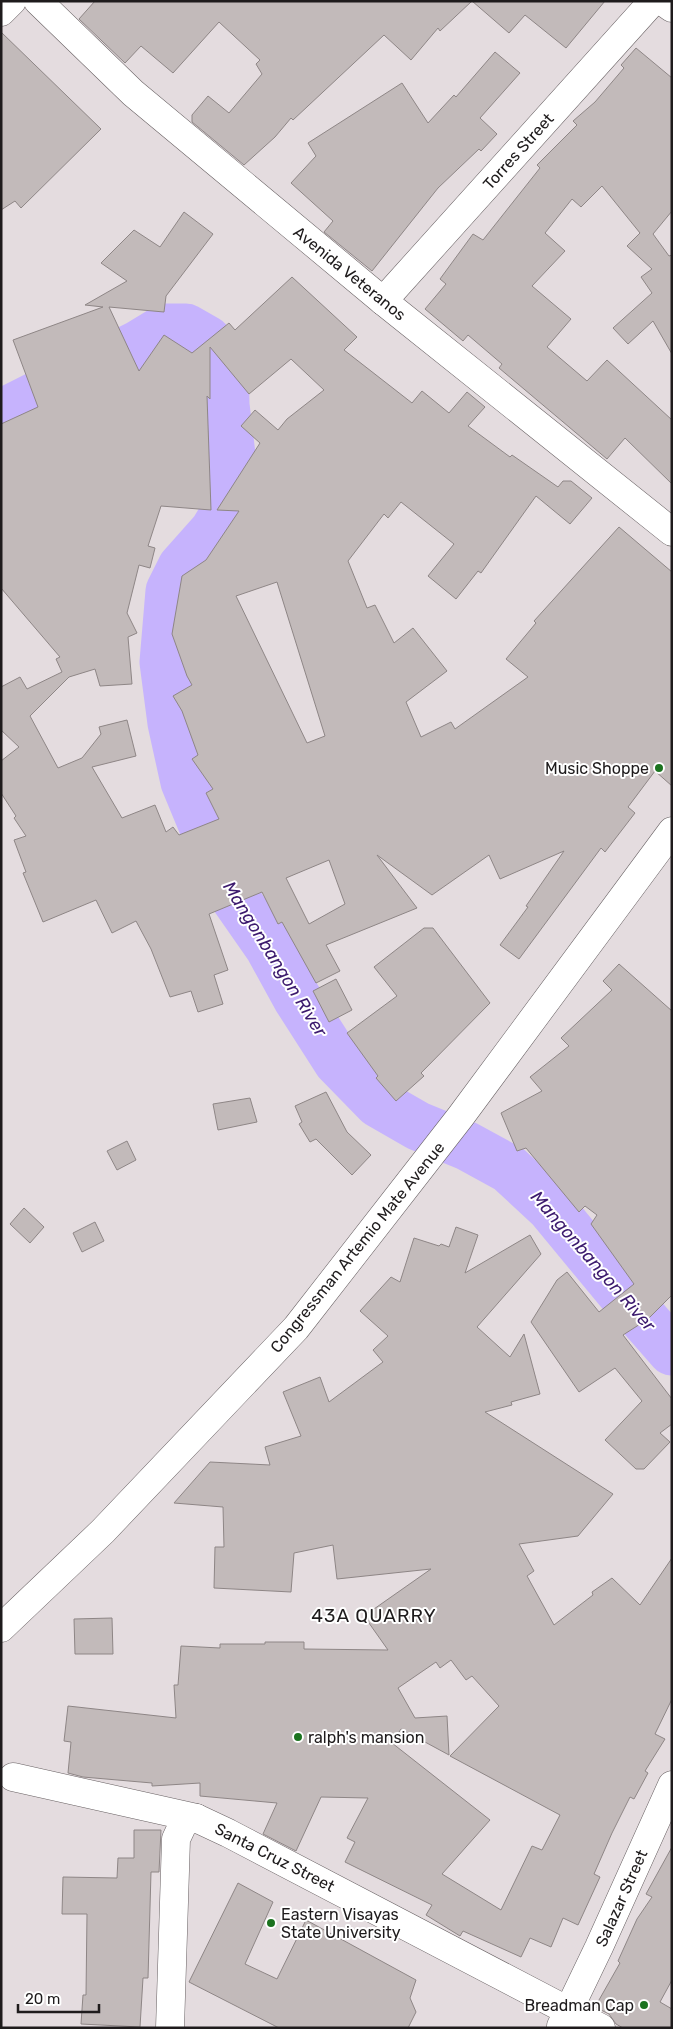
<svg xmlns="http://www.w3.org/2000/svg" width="673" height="2029" viewBox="0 0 673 2029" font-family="Rubik,sans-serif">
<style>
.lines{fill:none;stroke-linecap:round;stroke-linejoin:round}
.river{stroke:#c6b3fd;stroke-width:49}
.building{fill:#c2baba;stroke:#8e8686;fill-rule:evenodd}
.minor-casing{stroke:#686163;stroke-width:29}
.major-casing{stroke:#686163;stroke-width:29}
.minor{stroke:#fff;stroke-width:28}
.major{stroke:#fff;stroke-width:28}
.poi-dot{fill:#1b731f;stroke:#fff;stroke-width:2}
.labels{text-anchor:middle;stroke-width:4;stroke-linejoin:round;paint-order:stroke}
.street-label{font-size:16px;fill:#1e1b1c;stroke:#fff}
.poi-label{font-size:16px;fill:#1e1b1c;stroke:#fff;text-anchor:end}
.water-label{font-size:18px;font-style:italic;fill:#3c1a6e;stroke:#fff}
.quarter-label{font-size:19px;letter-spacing:1px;fill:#1e1b1c;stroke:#fff}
</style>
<rect width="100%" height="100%" fill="#e4dcdf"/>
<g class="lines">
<path class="river" d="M1,414l137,-69 28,-17h20l21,12 17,19 1,46 6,50 -2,51 -15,25 -32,36 -12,24 -6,71 8,61 13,59 45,109 39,56 28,51 41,64 40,41 40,23 49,20 42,23 41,38 72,87 50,57"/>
</g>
<g class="building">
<path d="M95,1h377l-32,30 -2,-3 -27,32 -27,-25 -91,85 -2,-2 -16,19 -31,28 -52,-43v-7l16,-19 21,17 33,-39 -6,-10 4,-4 -41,-38 -46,51 -32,-27 -16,17 -46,-44z"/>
<path d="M472,1h133l-39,47 -41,-33 -16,18z"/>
<path d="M1,32l100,97 -80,79 -6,-7 -14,9z"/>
<path d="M636,48l36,30v133l-19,23 16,22 3,-1v99l-19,-33 -25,23 -15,-16 39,-35 -11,-16 11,-8 -25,-23 13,-13 -38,-47 -21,21 -9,-8 -27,34 20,18 -33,35 39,33 -24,28 40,34 20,-21 65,60v64l-47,-46 -18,21 -108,-91 3,-4 -34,-29 -5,6 -38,-32 21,-25 -6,-5 33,-45 10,6 57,-72 -3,-3 40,-40 -4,-4 22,-19 29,-34 -3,-3z"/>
<path d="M495,52l25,21 -40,45 17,16 -16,17 -2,-2 -41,39 -66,83 -48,-39 9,-11 -42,-38 25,-27 -8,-13 94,-60 26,40 26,-28 2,2z"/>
<path d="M184,212l29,22 -47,62 -2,16 -55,-5 30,64 25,-36 28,18 37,-30 6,7 57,-53 65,60 -13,13 68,53 10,-12 27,22 18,-21 18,15 -17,19 42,31 2,-2 46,32 5,-6h8l21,17 -22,26 -34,-28 -55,77 -3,-2 -22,28 -28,-23 26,-32 -53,-42 -13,16 -4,-4 -36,47 19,47 8,-3 19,38 19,-15 34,43 -41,31 15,35 30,-15 4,7 73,-52 -22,-18 30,-36 -2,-2 85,-94 53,45v214l-17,-15 -27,36 7,6 -30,39 -4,-4 -82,111 -19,-14 28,-38 -2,-1 38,-55 -64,28 -11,-24 -57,40 -55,-40 40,53 -91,37 14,26 -24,12 -34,-61 -4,2 -16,-32 -53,22 19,56 -14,5 9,29 -25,8 -7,-21 -21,6 -19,-48 -15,-28 -24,12 -16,-33 -53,22 -20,-49 3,-1 -12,-32 12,-4 -12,-18 2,-2 -15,-23v-32l18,-14 -18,-17v-43l19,-10 7,12 35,-17 -6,-13 4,-2 -59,-69v-164l37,-17 -25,-67 90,-33 -18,-2 42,-24 -26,-18 33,-33 26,17zM210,347l39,47 42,-35 33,31 -37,29 -9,11 -23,-20 -14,16 19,17 -43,67 22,1 -33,49 -24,16 -10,58 15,42 5,9 -19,11 9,15 16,44 -6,4 21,30 -7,4 13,26 -40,16 -6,-8 -7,5 -11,-27 -33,13 -30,-51 44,-11 -9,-36 -28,7 2,7 -19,24 -24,10 -28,-52 39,-39 26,-8 5,17 32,-2 -4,-47 9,-4 -10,-20 12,-48 11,3 5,-20 -7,-2 13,-40 50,4 -4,-114 3,3zM277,582l48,154 -18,7 -71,-147zM329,860l16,44 -36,20 -23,-46z"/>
<path d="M424,928h9l57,75 -69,70 3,3 -28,25 -20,-23 2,-2 -31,-43 50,-37 -23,-29z"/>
<path d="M619,964l53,47v284l-24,24 -25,16 49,64v25l-12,9 10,9 -26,27h-8l-31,-29 37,-39 -27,-33 -36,24 -48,-70 26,-42 10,-8 32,40 35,-28 -43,-60 6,-9 -12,-9 -6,6 -53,-64 -9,3 -16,-38 41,-22 -12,-14 39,-31 -8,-8 51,-48 -9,-9z"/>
<path d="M336,979l16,31 -23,12 -16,-31z"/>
<path d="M326,1092l21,40 24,23 -19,20 -36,-36 -6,3 -11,-18 3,-2 -7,-16z"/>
<path d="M250,1098l7,24 -39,8 -5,-26z"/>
<path d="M127,1141l9,19 -19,10 -10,-19z"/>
<path d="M24,1208l20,19 -14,16 -20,-19z"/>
<path d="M95,1222l9,19 -22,11 -9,-19z"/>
<path d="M456,1227l22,8 -13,38 65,-38 11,19 -64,73 33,30 14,-23 16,60 -29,8 1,3 -27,7 128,82 -35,42 -59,8 15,27 -7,5 27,49 39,-30 -1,-3 20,-14 28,27 32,-47v141l-17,35 10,5 -20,32 3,2 -14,26 -4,-2 -18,36 -18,41 6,3 -22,48 -15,-7 -12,29 -21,-9 -9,19 -58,-26 -3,5 -34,-21 6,-10 -87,-43 10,-20 -8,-4 21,-40 -47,-1 -25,54 -33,-17 14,-31 -77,-7v-13l-48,3v-3l-69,-6 -15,-4 3,-31 -7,-1 4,-35 108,12 -2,-33h4l3,-39 39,2v-4h45v-2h39v7l84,1 -24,-34 67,-47 -94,10 -4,-34 -39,8 -3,39 -77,-4 1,-41h9l-1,-40 -49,-4 36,-41 60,3 -5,-18 36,-11 -18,-44 37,-15 9,25 54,-40 -10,-12 15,-14 -28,-25 31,-34 9,5 14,-44 25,8 2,-2 8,3zM451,1660l15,20 6,-4 27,30 -49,50 110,59 -18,35 -10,-4 -31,64 -59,-36 48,-54 -98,-77 9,-14 48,26 -2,-39 -32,2 -17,-30 38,-26 4,6z"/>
<path d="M112,1618l1,36h-38l-1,-35z"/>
<path d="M134,1830h27l-2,42h-8l-3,106h-5l-3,49 -59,-3 2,-29h3l1,-81h-25l1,-37 54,1 1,-20h16z"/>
<path d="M672,1847v133l-12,22 12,7v19h-49l-7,-4 -7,-10 -14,-7 25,-44 -2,-2 19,-42 15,-22 -6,-3z"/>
<path d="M238,1883l35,19 -28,62 32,15 29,-59 110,60 -6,18 6,14 -8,16h-129l-90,-46z"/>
</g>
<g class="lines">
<defs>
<g id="minor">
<path d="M1,12l11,-11"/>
<path d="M383,301l270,-300"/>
<path d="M13,1777l183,41"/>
<path d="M561,2026l38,-79 73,-162"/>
<path d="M170,2028l6,-189 8,-17 12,-4 32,15 373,195"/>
</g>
<g id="major">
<path d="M38,1l95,92 250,208 289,231"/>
<path d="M662,1l10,7"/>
<path d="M1,1628l102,-97 193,-203 165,-212 211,-285"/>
</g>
</defs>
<use href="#minor" class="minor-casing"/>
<use href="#major" class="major-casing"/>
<use href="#minor" class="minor"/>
<use href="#major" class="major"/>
</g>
<g class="poi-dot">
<circle cx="659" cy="768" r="5"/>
<circle cx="298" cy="1737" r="5"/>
<circle cx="271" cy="1923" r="5"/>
<circle cx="644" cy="2005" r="5"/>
</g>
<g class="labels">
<g class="street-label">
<text transform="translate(518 151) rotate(-48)" y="6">Torres Street</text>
<text transform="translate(350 273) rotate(39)" y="6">Avenida Veteranos</text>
<text transform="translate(357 1247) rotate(-51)" y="6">Congressman Artemio Mate Avenue</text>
<text transform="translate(275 1857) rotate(27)" y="6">Santa Cruz Street</text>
<text transform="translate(621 1898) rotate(-66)" y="6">Salazar Street</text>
</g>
<g class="poi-label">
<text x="649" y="774">Music Shoppe</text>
<text x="308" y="1743" text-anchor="start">ralph's mansion</text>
<text x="281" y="1920" text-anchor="start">Eastern Visayas<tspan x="281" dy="18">State University</tspan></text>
<text x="634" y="2011">Breadman Cap</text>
</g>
<g class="water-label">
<text transform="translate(275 959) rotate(58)" y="6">Mangonbangon River</text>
<text transform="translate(593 1261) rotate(49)" y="6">Mangonbangon River</text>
</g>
<g class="quarter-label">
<text x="374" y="1622">43A QUARRY</text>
</g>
</g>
<rect width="673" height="2029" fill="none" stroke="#1e1b1c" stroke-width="5"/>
<path d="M18 2004v8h81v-8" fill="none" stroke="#1e1b1c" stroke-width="2.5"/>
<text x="25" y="2004" font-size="15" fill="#1e1b1c" stroke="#ffffff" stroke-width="4" paint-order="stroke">20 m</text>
</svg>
